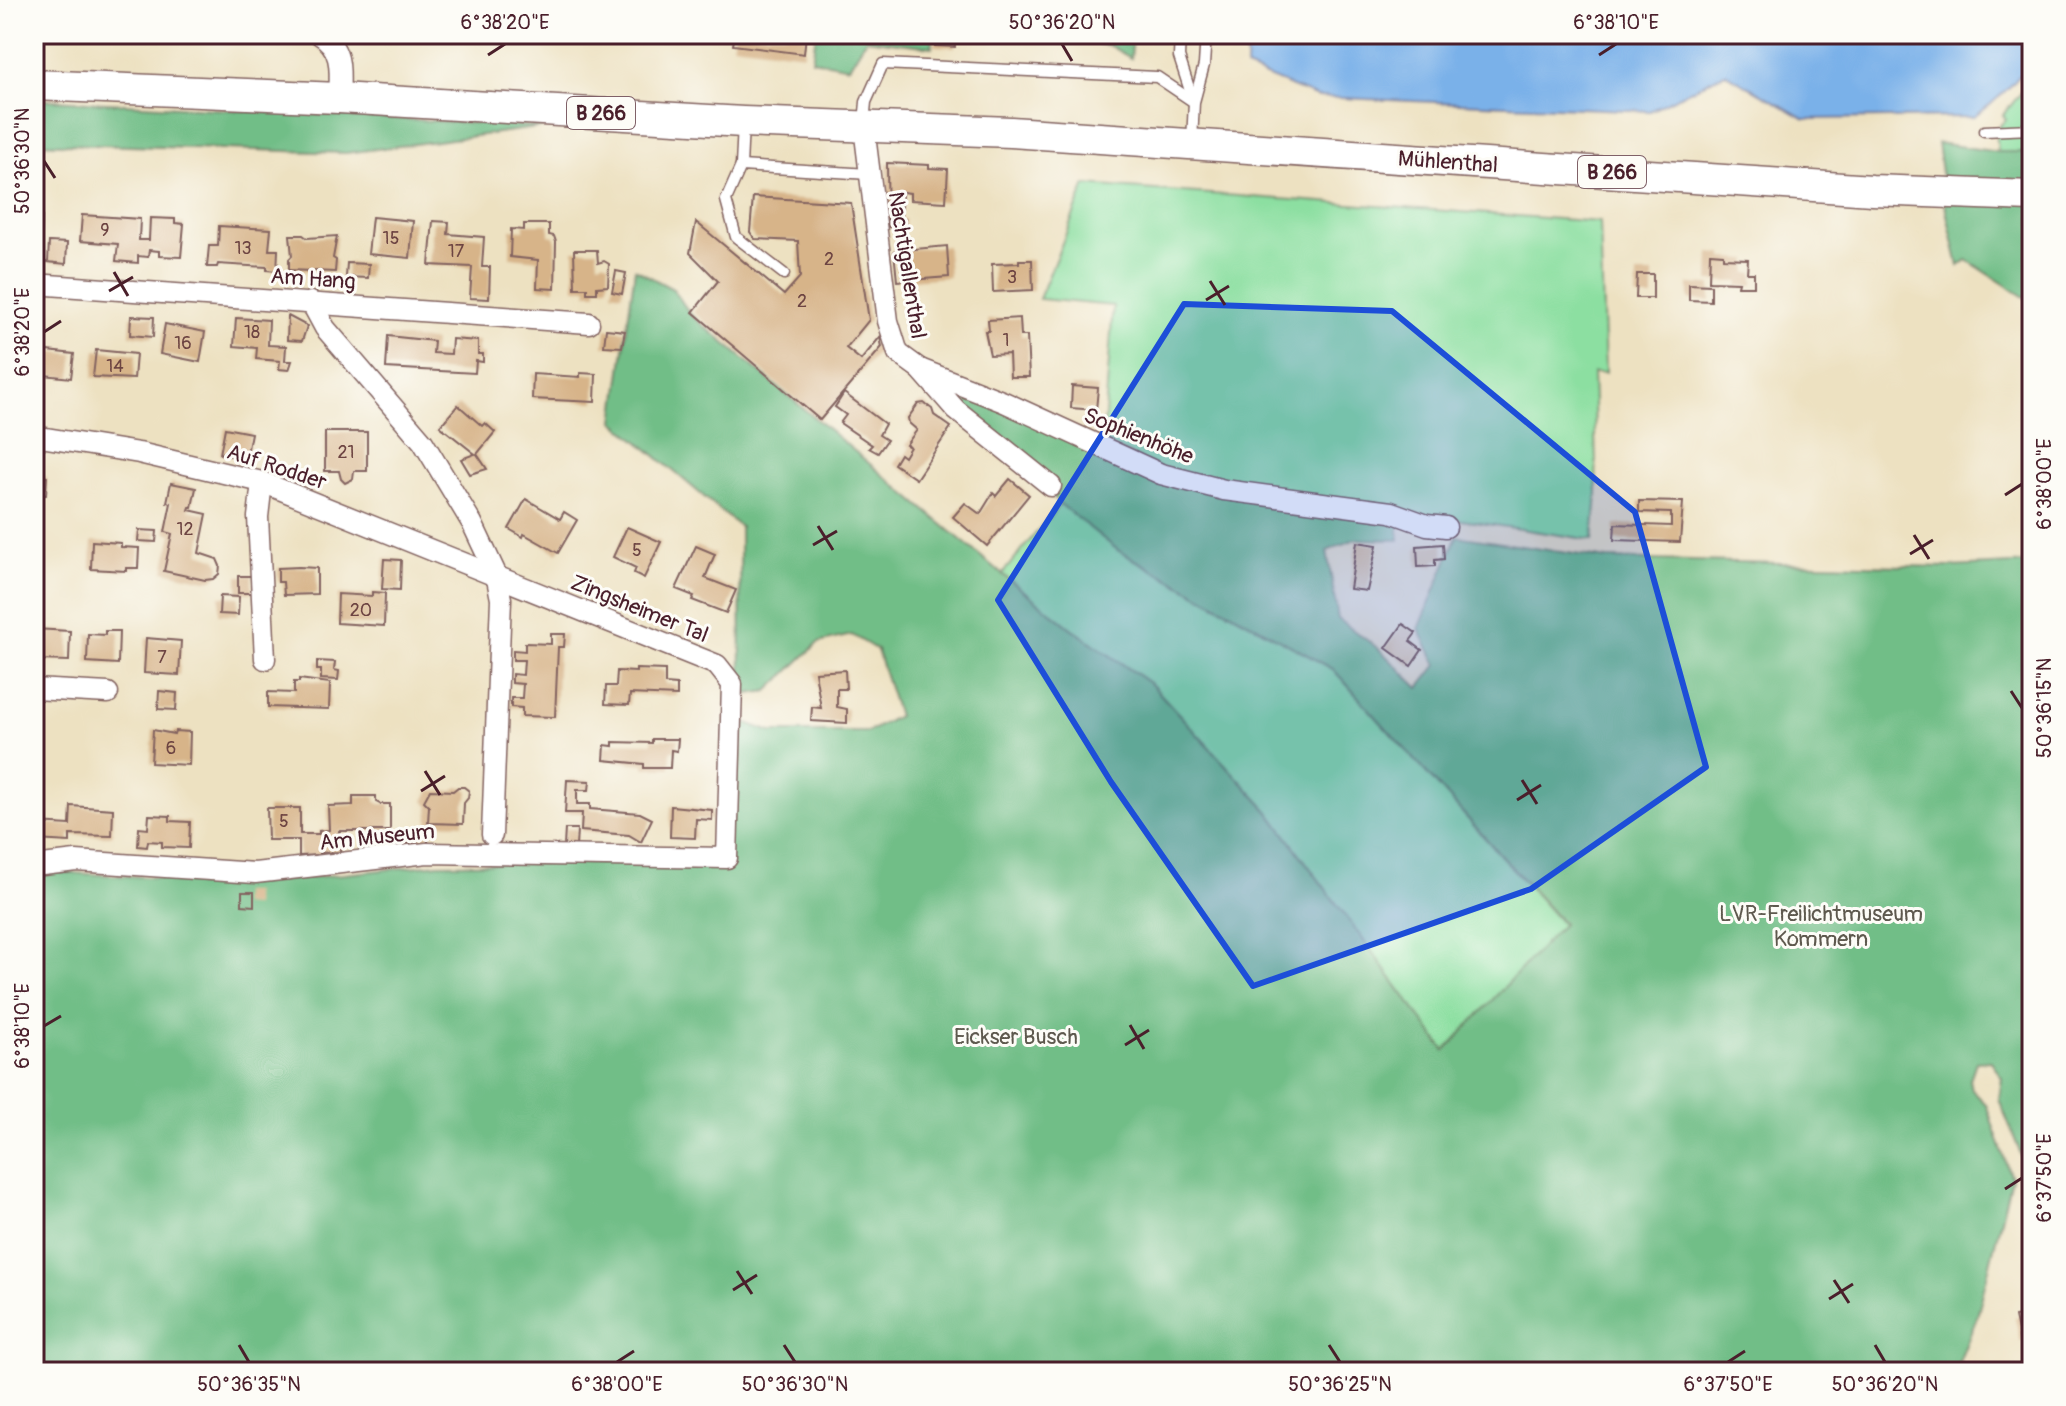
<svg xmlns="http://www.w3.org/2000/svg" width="2066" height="1406" viewBox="0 0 2066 1406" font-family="Pangolin,sans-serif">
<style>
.green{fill:#8cdfa1;stroke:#6b7f66;stroke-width:2}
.forest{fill:#71be87;stroke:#5e6e59;stroke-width:2}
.water{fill:#7ab1e9;stroke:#62688a;stroke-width:2}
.building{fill:#d7b489}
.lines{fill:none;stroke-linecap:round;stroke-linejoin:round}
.service-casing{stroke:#836360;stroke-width:13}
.minor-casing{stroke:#836360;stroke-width:23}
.primary-casing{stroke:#836360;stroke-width:33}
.service{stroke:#fff;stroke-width:10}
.minor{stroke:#fff;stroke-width:20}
.primary{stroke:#fff;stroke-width:30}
.marked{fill:#1d4ed8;fill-opacity:0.2;stroke:#1d4ed8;stroke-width:6;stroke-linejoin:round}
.ticks{fill:none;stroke:#4a1f2b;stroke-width:3}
.labels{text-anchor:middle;stroke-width:6;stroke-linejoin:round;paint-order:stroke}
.number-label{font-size:18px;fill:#6d4442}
.shield{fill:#fdfcf7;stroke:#806168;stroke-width:2}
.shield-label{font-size:20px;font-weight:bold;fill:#4a1f2b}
.street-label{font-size:22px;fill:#4a1f2b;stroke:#fdfcf7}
.park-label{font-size:22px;fill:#5e594e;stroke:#fdfcf7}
.neatline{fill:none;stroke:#4a1f2b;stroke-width:3}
.ticks-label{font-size:20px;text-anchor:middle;fill:#4a1f2b}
</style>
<rect width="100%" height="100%" fill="#fdfcf7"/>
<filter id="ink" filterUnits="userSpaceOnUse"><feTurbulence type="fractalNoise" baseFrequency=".0125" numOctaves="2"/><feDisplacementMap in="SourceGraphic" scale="16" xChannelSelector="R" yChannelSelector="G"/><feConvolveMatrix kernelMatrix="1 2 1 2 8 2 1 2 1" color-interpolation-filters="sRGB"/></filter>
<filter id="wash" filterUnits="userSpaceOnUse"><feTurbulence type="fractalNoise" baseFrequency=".006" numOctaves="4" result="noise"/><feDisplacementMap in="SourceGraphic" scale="32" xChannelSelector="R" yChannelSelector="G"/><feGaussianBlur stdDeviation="1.8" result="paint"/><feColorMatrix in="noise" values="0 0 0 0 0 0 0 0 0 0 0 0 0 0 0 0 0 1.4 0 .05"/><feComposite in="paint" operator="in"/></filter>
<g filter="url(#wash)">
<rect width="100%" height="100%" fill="#ede1c1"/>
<g class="green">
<path d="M2032,79v73h-34l-2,-22 10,-11 -3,-4z"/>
<path d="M1086,185l514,37 5,151h-12l4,120 -4,47 -368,-56 -58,-12 -64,-30 10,-136 -74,-7z"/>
<path d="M1060,504l59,47 214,118 230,256 -118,126 -177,-240 -116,-126 -81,-57 -69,-54z"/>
</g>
<g class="forest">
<path d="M816,34h118l-2,13 -66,-8 -17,28 -37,-7z"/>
<path d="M990,34h143l-2,24 -23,-13z"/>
<path d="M34,99l510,28 -198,26 -312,-10z"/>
<path d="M1937,143l61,9h34v150l-65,-42 -8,6 -13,-56z"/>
<path d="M635,269l38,20 18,26 311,259 69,54 81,57 116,126 177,240 118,-127 -230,-255 -214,-118 -59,-47 -111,-111 6,-7 177,82 267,52v20l-44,-1 -28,12 11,68 41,30 40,39 18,-23 -18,-36 38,-93 150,23 342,8 83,-4v620l-33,-84 3,-21 -11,-17 -15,1 -6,17 2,11 14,14 25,74 -34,139 -22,55h-1921v-501l226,12 178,-19 286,-2 15,-142 32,12h97l30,-16 -21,-66 -25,-15 -34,8 -50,48 -27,4 -1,-168 -126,-106z"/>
</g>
<path class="water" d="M1247,34h785c0,6 1,14 0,20 -6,22 -40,50 -58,63l-169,2 -80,-46 -75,38 -333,-14 -71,-29z"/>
<g id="blocks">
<g class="building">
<path d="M735,34h71l-2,20 -71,-9z"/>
<path d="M936,34h34v6l-15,-1v8l-20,-1z"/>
<path d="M887,163l42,2v3l19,1 -2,33 -36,-2v-7l-8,-1 -1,27h4v9l-17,-1z"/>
<path d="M753,197l98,6 18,117 -23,28 15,12 19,-23 2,10 -62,73 -127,-108 25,-31 -28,-28 6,-31 88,73 16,-18 -2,-36 -43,-2 -5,-7z"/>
<path d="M82,215l58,4 -1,21h10l1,-22 25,1v4l9,1 -3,33 -22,-1v-5l-10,-1 -1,7 -10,-1v7l-22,-2 2,-17 -38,-3z"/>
<path d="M34,217h8l-2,36 -6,-1z"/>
<path d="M372,217l41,4 -3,37 -42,-4z"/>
<path d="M433,221l16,1 -1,12 36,3 -2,30h8l-1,32 -19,-1 2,-31 -43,-2z"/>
<path d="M524,224h25v11l5,1 2,6 -1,47 -18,-1 1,-28 -28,-3 1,-28 13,1z"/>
<path d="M219,226l52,3 -2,21h9l-1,21 -10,-1v-3l-49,-3 -1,3h-10l2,-21h9z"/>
<path d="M290,235h13l4,3 30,-2 -4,22 3,2 -1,12 -46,-2v-11l3,-3z"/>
<path d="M49,242l18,1 -1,21 -18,-2z"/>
<path d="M947,246l2,31 -52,4 -3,-30z"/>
<path d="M574,250h23l1,13 6,-2 5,3 -1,22 -11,1v6h-10v-5h-12z"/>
<path d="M1710,253l13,1v4l25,1 -1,14h7v13h-16l1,-4 -30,-1z"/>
<path d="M1019,260h13l1,30 -40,2 -1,-28 27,-1z"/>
<path d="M347,263l22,1 -1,14 -22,-1z"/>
<path d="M616,271l10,2 -4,21 -10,-2z"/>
<path d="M1637,274h16v24h-17z"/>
<path d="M1689,284l22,1v16l-22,-1z"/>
<path d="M131,316l23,1 -1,20 -23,-2z"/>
<path d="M288,316l19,10 -5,15 -15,-1z"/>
<path d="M236,318l33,2 -1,25 18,1 -1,15h7l-3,9 -10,-1 1,-8 -24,-2 1,-11 -23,-2z"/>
<path d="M1020,318l1,18h6l2,41h-19l-1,-23 -19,1 -5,-24h4l-1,-11z"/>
<path d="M165,324l40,8 -5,30 -40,-8z"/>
<path d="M606,329l19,2 -3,16 -18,-1z"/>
<path d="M388,336l46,5 -1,12 18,1 1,-15 26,2v13h5v8l-7,-1 -1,12 -89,-5z"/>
<path d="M38,350l36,4 -3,24 -36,-4z"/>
<path d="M96,350l40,4 -2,25 -41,-2z"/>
<path d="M580,373l16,1 -1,28 -63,-3 1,-25 47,3z"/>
<path d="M1072,386l26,2 -2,22 -25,-2z"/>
<path d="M844,393l41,31 -6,11 8,5 -9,13 -9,-5 3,-3 -32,-22 6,-8 -11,-8z"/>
<path d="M924,403l8,6 2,6 17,12 -35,52 -22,-15 6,-10 4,3 6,-10 -4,-2 11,-15 -8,-7 -1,-5 10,-14z"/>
<path d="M458,405l24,21 3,-3 10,9 -18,22 10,15 -17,5 -9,-15 14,-5 -35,-28z"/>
<path d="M225,428l26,5 -5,26 -26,-5z"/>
<path d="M325,432h42v39h-13l-1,8 -8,4 -4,-4 -2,-8h-14z"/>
<path d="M34,476l13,1 -1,18h-12z"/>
<path d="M1010,479l19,16 -42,51 -34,-29 12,-14 15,11 13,-21 3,3z"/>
<path d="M171,483l25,5 -4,19h-2l-1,3 18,4 -8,39 18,6 3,7 -1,8 -6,5 -8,1 -41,-9 8,-37 -7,-2 6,-29 -4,-1z"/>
<path d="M526,499l34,20 4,-7 13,8 -19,33 -34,-19 -1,3 -14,-8z"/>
<path d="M1639,501l44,1 -3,40 -66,-2 1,-16 56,2v-13l-32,-1z"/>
<path d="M627,527l34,15 -17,36 -10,-5 2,-5 -23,-11z"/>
<path d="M139,530l18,1 -1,11 -18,-1z"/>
<path d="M92,541l29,2v4l18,1 -1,20h-12v3l-35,-2z"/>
<path d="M1357,542l20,3 -10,46 -17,-2z"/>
<path d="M1443,544l1,15 -9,1v6l-17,1 -1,-21z"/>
<path d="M696,546l19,8 -10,24 31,12 -10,23 -34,-13 2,-4 -18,-7z"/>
<path d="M384,559l17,1 -1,30 -18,-1z"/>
<path d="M299,567l18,1v26l-33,1 -1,-13h-5v-14z"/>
<rect x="238" y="576" width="14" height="17"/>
<path d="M372,592l13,1 -1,33 -47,-3 1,-29 34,2z"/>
<path d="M220,596l19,1 -1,18 -19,-1z"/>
<path d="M1403,624l13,9 -6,8 12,9 -11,16 -25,-18z"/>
<path d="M34,629l36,2 -1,30 -30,-1v-10h-5z"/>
<path d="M105,631h14l-1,33 -31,-2 1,-28 17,1z"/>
<path d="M551,634h14l-1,13h-6l-3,70 -33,-1v-8l-11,-1v-9h11l1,-14 -11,-1v-9l11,1 1,-15h-11v-10l12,1v-8l26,1z"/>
<path d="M146,638l35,3 -2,34 -35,-2z"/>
<path d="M317,661l18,1 -1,8 5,1 -1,9 -17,-1v-9h-4z"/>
<path d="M636,669l29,1v14l12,1v11l-47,-2 -1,11 -24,-1 1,-18h10l1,-15 19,1z"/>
<path d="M845,670l1,19h-9v18l10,2v14l-36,-2 1,-14 9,1 -6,-36z"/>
<path d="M299,679l31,4 -1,26 -61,-2v-15l26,1v-11h5z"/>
<path d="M159,691l18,2 -1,17 -18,-1z"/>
<path d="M153,730l21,4 1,-3 15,1 -1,33 -38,-2z"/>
<path d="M652,739h26l-1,12 -6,-1 -1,18h-26v-4l-40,-4 1,-15 8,1v-4l39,1z"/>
<path d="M567,780l23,1 -1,9h-12v14h13v5l50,4 12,6 -11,23 -12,-7 -48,-4 1,-18h-17z"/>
<path d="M458,787h6l5,4 -1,7 -4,5 -1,21 -35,-1 1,-17 -5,-5 6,-11 23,1z"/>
<path d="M353,796h23v6l4,2h10v27h-51l1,21 -21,1v2l-20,1v-16h-31l-1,-32h33v26h19v-3l10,-1 -1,-24 25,-1z"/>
<path d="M71,806l42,3 -1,27 -42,-1v7l-34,-2 -2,-31h4l-1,14 33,2z"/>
<path d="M671,806l41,4v10l-16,-1 -1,19 -25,-1z"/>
<path d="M149,815l21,1v5l20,1 -1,26 -27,-1v-5l-14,-1 -1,6 -9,-1 1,-18 9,1z"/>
<path d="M565,829h12l-1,18 -12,-1z"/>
<path d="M407,833l21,1v10l-21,-1z"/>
<path d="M242,892h12v14l-12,-1z"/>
<path d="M2032,1313v26l-12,2 -5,-24z"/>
</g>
</g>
</g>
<g filter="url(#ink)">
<use href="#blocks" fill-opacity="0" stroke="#836360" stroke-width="2"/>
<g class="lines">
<defs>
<g id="service">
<path d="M1180,34l-1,23 14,43"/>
<path d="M864,123l2,-21 17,-38 274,13 37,25"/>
<path d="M1984,131l48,-2"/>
<path d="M1192,141l2,-39 10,-37 2,-31"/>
<path d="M741,166l2,-42"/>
<path d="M784,274l-48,-37 -10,-37 15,-34 128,8"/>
</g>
<g id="minor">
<path d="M319,34c25,14 21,39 20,64"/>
<path d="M864,127l24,194 10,32 22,16 36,41 95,76"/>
<path d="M34,284l555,39"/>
<path d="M311,302l14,26 98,114 49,81 24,51 5,25 -9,236"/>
<path d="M920,369l84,33 157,72 63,16 167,22 36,13 19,2"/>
<path d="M34,436l105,17 123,29 455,183 15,19 -5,174 -300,-5 -172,20 -179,-12 -42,5"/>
<path d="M262,482l-4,35 7,142"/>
<path d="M34,689l74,4"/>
</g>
<path id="primary" d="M34,85l305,13 404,24 268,10 861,58 160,6"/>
</defs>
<use href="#service" class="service-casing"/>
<use href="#minor" class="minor-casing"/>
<use href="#primary" class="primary-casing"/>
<use href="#service" class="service"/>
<use href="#minor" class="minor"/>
<use href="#primary" class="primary"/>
</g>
</g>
<path class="marked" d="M1184,304l208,7 243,201 71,255 -175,122 -278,97 -142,-204 -113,-182z"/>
<path class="ticks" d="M1062,44l10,17M488,55l17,-11M1599,55l17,-11M44,161l11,17M114,272l14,24M1210,281l15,24M109,291l24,-14M1206,300l23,-14M44,332l17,-11M2005,495l17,-11M818,526l15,24M1914,535l15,24M813,545l24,-14M1910,554l23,-14M2011,691l11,17M425,771l15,24M1522,780l15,24M421,791l24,-15M1517,800l24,-15M1130,1025l14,24M44,1026l17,-10M1125,1045l24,-15M2005,1189l17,-11M737,1271l15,23M1834,1280l15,23M733,1290l24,-15M1829,1299l24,-15M239,1345l10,17M784,1345l11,17M1329,1345l11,17M1875,1345l10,17M617,1362l17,-11M1728,1362l17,-11"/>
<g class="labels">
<g class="number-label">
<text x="105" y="236">9</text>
<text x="391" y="244">15</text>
<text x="243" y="254">13</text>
<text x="456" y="257">17</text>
<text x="829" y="265">2</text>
<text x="1012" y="283">3</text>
<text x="802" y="307">2</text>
<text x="252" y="338">18</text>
<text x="1006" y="346">1</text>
<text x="183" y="349">16</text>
<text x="115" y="372">14</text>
<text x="346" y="458">21</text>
<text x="185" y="535">12</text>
<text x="637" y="556">5</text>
<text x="361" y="616">20</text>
<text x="162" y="663">7</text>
<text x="171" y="754">6</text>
<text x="284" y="827">5</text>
</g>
<g class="shield">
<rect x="567" y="97" width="68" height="32" rx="6"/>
<rect x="1578" y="156" width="68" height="32" rx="6"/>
</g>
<g class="shield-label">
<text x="601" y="120">B 266</text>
<text x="1612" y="179">B 266</text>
</g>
<g class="street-label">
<text transform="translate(1448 161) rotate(4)" y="8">Mühlenthal</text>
<text transform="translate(908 265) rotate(81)" y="8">Nachtigallenthal</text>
<text transform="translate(313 278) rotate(4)" y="8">Am Hang</text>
<text transform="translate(1139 435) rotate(22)" y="8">Sophienhöhe</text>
<text transform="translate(277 466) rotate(18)" y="8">Auf Rodder</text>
<text transform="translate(640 608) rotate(22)" y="8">Zingsheimer Tal</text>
<text transform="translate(377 836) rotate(-6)" y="8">Am Museum</text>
</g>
<g class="park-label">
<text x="1821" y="921">LVR-Freilichtmuseum<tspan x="1821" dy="25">Kommern</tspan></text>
<text x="1016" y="1044">Eickser Busch</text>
</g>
</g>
<rect width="2066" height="1406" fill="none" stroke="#fdfcf7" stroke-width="88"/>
<rect x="44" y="44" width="1978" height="1318" class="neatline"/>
<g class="ticks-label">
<text x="505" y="29">6°38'20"E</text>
<text x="1062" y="29">50°36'20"N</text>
<text x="1616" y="29">6°38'10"E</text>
<text transform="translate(22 161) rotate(-90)" y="7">50°36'30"N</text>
<text transform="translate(22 332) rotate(-90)" y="7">6°38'20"E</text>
<text transform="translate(2044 484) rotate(-90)" y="7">6°38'00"E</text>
<text transform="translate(2044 708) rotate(-90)" y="7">50°36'15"N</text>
<text transform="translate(22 1026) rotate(-90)" y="7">6°38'10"E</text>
<text transform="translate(2044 1178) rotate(-90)" y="7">6°37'50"E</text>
<text x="249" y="1391">50°36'35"N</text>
<text x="617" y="1391">6°38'00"E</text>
<text x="795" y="1391">50°36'30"N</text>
<text x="1340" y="1391">50°36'25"N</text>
<text x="1728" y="1391">6°37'50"E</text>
<text x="1885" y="1391">50°36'20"N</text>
</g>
</svg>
